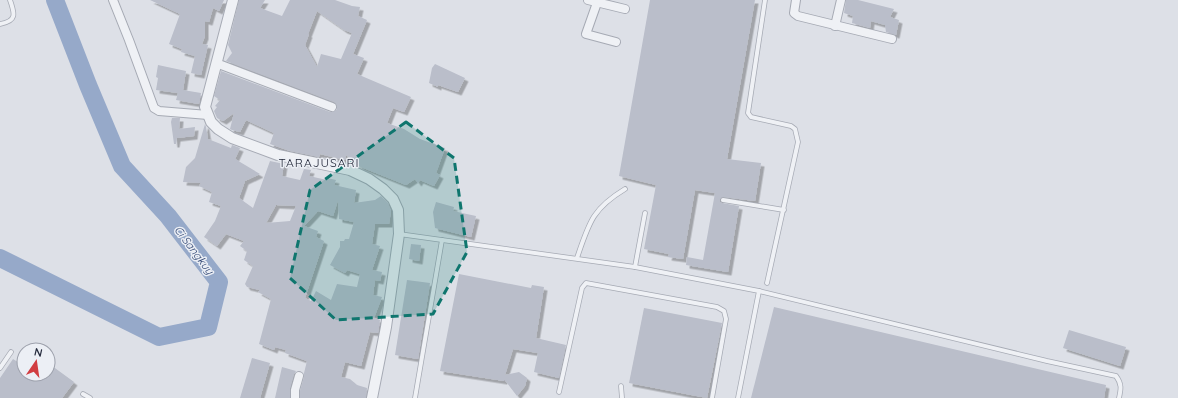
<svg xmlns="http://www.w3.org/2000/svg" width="1178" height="398" viewBox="0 0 1178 398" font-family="Quicksand,sans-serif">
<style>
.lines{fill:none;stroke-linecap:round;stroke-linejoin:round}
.river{stroke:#96a9c9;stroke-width:18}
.building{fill:#babeca;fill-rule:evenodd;filter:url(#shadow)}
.service-casing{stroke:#a6aab4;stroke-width:5.5}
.minor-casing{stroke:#a6aab4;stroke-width:10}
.tertiary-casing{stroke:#a6aab4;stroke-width:12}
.service{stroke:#eff1f5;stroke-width:4}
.minor{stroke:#eff1f5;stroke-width:8}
.tertiary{stroke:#eff1f5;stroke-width:10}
.marked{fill:#0f766e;fill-opacity:0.2;stroke:#0f766e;stroke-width:3;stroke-dasharray:8 5;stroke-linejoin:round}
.labels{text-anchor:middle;stroke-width:3;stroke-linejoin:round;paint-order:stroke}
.water-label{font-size:11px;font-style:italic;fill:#2f4573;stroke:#eceff5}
.quarter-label{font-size:12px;letter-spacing:1px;fill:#181d2e;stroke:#eceff5}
</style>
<defs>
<filter id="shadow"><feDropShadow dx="3.5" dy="3.5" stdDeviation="0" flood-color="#0004"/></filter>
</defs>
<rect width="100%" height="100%" fill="#dde0e7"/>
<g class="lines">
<path class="river" d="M0,258l159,79 49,-10 11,-45 -51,-66 -46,-50 -34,-81 -33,-85"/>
</g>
<g class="building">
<path d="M150,0h74l-5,11 -6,-3 -4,14 -4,-1v15l-3,8 6,1 -7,30 -10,-2 4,-17 -14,-4 1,-3 -13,-5 11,-30z"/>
<path d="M239,0h26l-5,8 22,8 8,-16h45l17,6 8,1 -2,9 9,4 -14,34 11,4 -7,16 54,23 -7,15 -11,-4 -6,15 17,6 16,10 25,9 -9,25 4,2 -6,11 -14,-6 -2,3 -3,-4 -9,6 -45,-18 -15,-12 -1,5 -25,-6 -1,3 -29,-6 -20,-7 4,-11 -28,-13 -6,12 -8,-2 -2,-1 4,-16 -11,8 -6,-3 -3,-7 3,-4 -2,-1 5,-6 -6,-4 7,-25 109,41 5,-1 2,-2 -1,-5 -2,-2 -108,-41 6,-8 -4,-8zM317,11l27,19 8,3 -11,26 -20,-5 -4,13 -12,-22 4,-11h-1z"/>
<path d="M650,0h105l-28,159 34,4 -6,38 -32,-4 -3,2v3l2,1 17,3 -11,66 -42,-7 1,-8 16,3 12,-67 -20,-3 -12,69 -15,-2 1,-3 -25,-5 12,-64 -37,-9z"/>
<path d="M846,0h12l36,9 -4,8 9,3 -3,15 -10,-3 -1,-7 -14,-4 -1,7 -18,-5 1,-7 -9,-3z"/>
<path d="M435,64l30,14 -7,14 -20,-7v2l-9,-4 3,-15z"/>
<path d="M158,65l28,6 -3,19 18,3 -2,11 -23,-4 2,-7 -22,-3 2,-12 -2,-1z"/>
<path d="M172,118h8l-1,11 16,-2 -1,9 -17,2 -1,6h-2l-3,-22z"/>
<path d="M205,124l1,3 2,12 23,9 1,-3 8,3 -5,11 25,15 -15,7 -6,17 14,10 17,-47 14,3 -2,12 18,4 4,-11 7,1 -2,6 18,4v-2l9,2 -2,5 22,5 -2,13 21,-3 6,-4 7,7 3,8 -2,13h-14l-3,20 8,2 -8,24 10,2 -2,9 -5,-1 -2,15 9,2 -8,21 6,2 -2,13 -8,-1 -9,34 -16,-4 -4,15 9,2 7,6 10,3 -1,10h-66v-7l4,-14v-4l3,-12 -22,-8 1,-3 -11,-3 -1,3 -15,-6 12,-45 -13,-7 2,-2 -13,-3 -2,-3 8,-18 -9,-6 3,-9 -7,-5 4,-5 -18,-7 -9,12 -13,-9 11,-16 6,-15 -12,-4 3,-10 -13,-6 2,-3 -18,-1 3,-15 9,-9zM338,200l1,19 15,3 -5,17h-4l-1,2h-4v6l-10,18 15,8 2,-3 13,4 -3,13 -20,-3 -6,16 -15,-9 -5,10 -6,-3 19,-57 -8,-4 2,-6 -14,-5 14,-15 15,5zM276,205l20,1 -6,15 -24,2z"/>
<path d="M436,202l18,5 -1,4 23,5 -5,21 -36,-9 -2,-16z"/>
<path d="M411,244l10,1 -2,16 -10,-2z"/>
<path d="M459,274l72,14 1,-3 12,2 -8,51 30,7 -7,33 -25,-6 4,-19 -25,-4 -8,26 14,-3 8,6 -2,8 -8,10 -13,-17v2l-64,-10z"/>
<path d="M407,280l23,3 -12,76 -23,-4z"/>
<path d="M774,307l332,78 -2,13h-353z"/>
<path d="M644,308l78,15 -15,75 -78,-15z"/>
<path d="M1069,330l57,17 -6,19 -57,-18z"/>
<path d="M252,358l18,5 -10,35h-20z"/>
<path d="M13,359l11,7v8h24v-11l26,19 -12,16h-62v-20z"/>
<path d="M282,367l14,4 -2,3 -4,14v10h-15z"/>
</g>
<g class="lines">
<defs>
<g id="service">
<path d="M765,0l-17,113 3,4 40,9 4,3 3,13 -31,141"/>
<path d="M0,24c17,-3 15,-10 10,-24"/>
<path d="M723,200l61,10"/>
<path d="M399,234l236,33 124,24 -21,107"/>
<path d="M577,258c12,-35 15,-49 48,-69"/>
<path d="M635,267l10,-54"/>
<path d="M759,291l288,70 69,15c6,8 5,13 3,22"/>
<path d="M0,368l11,-16"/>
<path d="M621,386l1,12"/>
<path d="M559,392l23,-104 4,-5 131,24 7,4 2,8 -14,79"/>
<path d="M83,394l7,4"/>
<path d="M415,398l27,-158"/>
</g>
<g id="minor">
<path d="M113,0l16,40 25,68 5,3 49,4"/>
<path d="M588,0l37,9"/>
<path d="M598,0l-12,34 30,8"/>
<path d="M796,0l-2,13 4,3 94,23"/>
<path d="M835,26l6,-26"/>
<path d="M216,63l116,44"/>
<path d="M295,398v-8l4,-14"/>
</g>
<path id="tertiary" d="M233,0l-28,107 6,15 7,7 14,9 46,17 72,15 19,9 14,10 10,10 5,11 1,24 -13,93 -14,71"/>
</defs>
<use href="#service" class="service-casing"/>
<use href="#minor" class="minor-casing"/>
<use href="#tertiary" class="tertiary-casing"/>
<use href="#service" class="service"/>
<use href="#minor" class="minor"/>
<use href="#tertiary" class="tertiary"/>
</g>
<path class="marked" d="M406,122l48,36 13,94 -34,62 -97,6 -46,-42 20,-88z"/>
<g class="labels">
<g class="water-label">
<text transform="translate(194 250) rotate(53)" y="4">Ci Sangkuy</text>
</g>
<g class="quarter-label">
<text x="319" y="167">TARAJUSARI</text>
</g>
</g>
<g transform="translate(36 362) rotate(13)"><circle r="19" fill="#eceff5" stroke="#9da1ac"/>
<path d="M0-3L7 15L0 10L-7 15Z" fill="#d13d41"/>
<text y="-6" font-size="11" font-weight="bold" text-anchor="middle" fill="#262c3e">N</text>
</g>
</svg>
